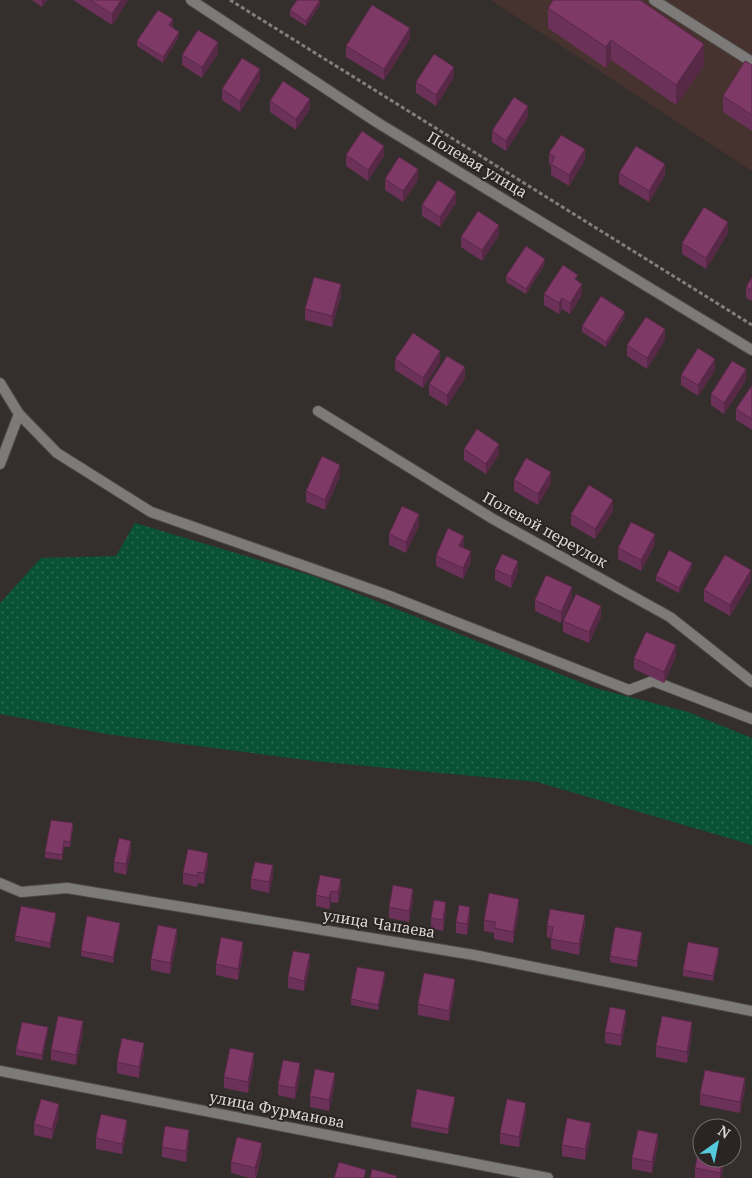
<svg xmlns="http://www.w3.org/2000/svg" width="752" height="1178" viewBox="0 0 752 1178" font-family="'Noto Serif',serif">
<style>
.industrial{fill:#46322e}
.garden{fill:url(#garden-dots)}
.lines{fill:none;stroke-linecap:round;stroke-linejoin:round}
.service-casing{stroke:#4f4a47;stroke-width:12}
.minor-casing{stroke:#4f4a47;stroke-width:12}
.path{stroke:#827e7c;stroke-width:3;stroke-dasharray:4 2.5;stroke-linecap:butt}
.service{stroke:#7d7a7a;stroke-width:10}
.minor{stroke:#7d7a7a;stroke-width:10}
.wall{fill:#6c3158}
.shaded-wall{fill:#582847}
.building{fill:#7e3966;stroke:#582847}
.labels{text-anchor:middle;stroke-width:4;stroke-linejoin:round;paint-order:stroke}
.street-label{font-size:15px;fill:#dbd8d6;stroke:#2a2522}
</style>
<defs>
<pattern id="garden-dots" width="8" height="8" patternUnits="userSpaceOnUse" patternTransform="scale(1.25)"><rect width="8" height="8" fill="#095235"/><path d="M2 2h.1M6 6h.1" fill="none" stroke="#2c6a52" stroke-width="1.8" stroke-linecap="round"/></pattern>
</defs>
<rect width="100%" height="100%" fill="#342f2c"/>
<path class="industrial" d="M491,0h261v171z"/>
<path class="garden" d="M135,523l178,53 282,112 93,24 64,26v107l-215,-63 -224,-21 -207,-27 -106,-20v-111l41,-45 75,-2z"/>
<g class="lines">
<defs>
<g id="service">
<path d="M654,0l98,62"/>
<path d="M0,383l19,31 38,39 94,59 236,83 242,95 24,-9 99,38"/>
<path d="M318,411l175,108 177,98 82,65"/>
<path d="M0,464l19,-50"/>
</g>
<g id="minor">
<path d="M191,0l187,123 374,227"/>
<path d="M0,883l21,9 46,-4 407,67 278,56"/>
<path d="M0,1071l548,107"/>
</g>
</defs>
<use href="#service" class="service-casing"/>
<use href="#minor" class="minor-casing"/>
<path class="path" d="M230,0l522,325"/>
<use href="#service" class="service"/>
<use href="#minor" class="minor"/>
</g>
<g class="wall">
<path d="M32,0h15l-5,7z"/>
<path d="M73,0h55l-16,25z"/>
<path d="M320,5l-14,21 -16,-10v-6z"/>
<path d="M548,8l156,57 -28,40 -65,-45 -5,8 -58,-40z"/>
<path d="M173,25l-1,2 7,10 -16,26 -26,-17v-5z"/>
<path d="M410,39l-26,41 -38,-23v-11z"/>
<path d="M218,53l-16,25 -20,-13v-10z"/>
<path d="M752,65v66l-29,-19v-16z"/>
<path d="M454,77l-18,29 -20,-13v-11z"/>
<path d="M260,80l-20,32 -18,-12v-11z"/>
<path d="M270,101l40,8 -14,21 -26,-18z"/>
<path d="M528,117l-22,34 -14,-9v-11z"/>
<path d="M549,153l36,7 -16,26 -18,-11v-9l-2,-2z"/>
<path d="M346,155l38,1 -16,25 -22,-15z"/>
<path d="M619,173l46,2 -16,27 -30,-18z"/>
<path d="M385,179l33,1 -15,22 -18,-12z"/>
<path d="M456,203l-16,24 -18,-11v-11z"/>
<path d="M728,233l-22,36 -24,-15v-11z"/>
<path d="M499,235l-17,26 -21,-14v-10z"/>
<path d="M545,264l-19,30 -20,-12v-6z"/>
<path d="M752,277v24l-6,-3v-11z"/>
<path d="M578,281l4,13 -12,20 -8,-5 -3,5 -15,-9v-11z"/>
<path d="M341,295l-9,32 -27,-7v-11z"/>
<path d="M625,317l-19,30 -24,-15v-6z"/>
<path d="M665,340l-18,29 -20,-13v-11z"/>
<path d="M395,359l45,3 -17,26 -28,-18z"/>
<path d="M715,370l-17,26 -17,-11v-10z"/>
<path d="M465,378l-18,28 -18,-11v-11z"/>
<path d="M746,380l-22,34 -13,-9v-11z"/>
<path d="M752,385v45l-16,-10v-11z"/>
<path d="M464,449l35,5 -13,20 -22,-14z"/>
<path d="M340,476l-15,34 -19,-8v-11z"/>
<path d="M514,480l37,3 -13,22 -24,-14z"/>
<path d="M613,511l-18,28 -24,-14v-11z"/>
<path d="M419,525l-13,28 -17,-8v-11z"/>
<path d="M655,544l-14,27 -23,-12v-11z"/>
<path d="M464,547v1l7,14 -8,17 -27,-13v-10z"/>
<path d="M692,568l-13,25 -23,-12v-5z"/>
<path d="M495,569l23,3 -7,16 -16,-8z"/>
<path d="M751,581l-21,35 -26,-15v-11z"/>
<path d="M572,598l-11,25 -26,-12v-11z"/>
<path d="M601,617l-12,26 -26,-11v-11z"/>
<path d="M676,656l-12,27 -30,-14v-11z"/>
<path d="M73,829l-3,18h-6l-2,13 -17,-2v-6z"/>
<path d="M131,852l-5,23 -12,-3v-10z"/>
<path d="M208,864l-4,20 -6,-1 -1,4 -14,-3v-11z"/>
<path d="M320,875l21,15 -3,13 -7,-1 -2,7 -13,-3v-11z"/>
<path d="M273,876l-4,17 -18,-4v-10z"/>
<path d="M413,900l-4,22 -20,-4v-11z"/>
<path d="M519,910l-6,33 -19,-4v-6l-10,-2v-11z"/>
<path d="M446,913l-3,18 -12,-3v-10z"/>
<path d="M470,918l-3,17 -11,-2v-11z"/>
<path d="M56,919l-6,29 -35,-7v-5z"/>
<path d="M547,926h38l-6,29 -28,-6v-11l-4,-1z"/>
<path d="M120,928l-7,35 -32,-7v-5z"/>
<path d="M642,938l-5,29 -27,-5v-6z"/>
<path d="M177,940l-7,34 -19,-4v-11z"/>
<path d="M243,953l-5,27 -22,-5v-11z"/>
<path d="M719,954l-6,27 -30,-5v-6z"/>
<path d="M310,965l-6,26 -16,-3v-11z"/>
<path d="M385,978l-7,32 -27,-5v-6z"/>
<path d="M455,990l-6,31 -31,-6v-11z"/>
<path d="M626,1021l-5,25 -16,-3v-11z"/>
<path d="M48,1032l-6,28 -26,-5v-5z"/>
<path d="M83,1032l-7,33 -25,-5v-10z"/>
<path d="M692,1033l-5,30 -31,-6v-11z"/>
<path d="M144,1053l-5,25 -22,-5v-11z"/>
<path d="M254,1063l-6,30 -24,-5v-11z"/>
<path d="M300,1074l-5,25 -17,-4v-10z"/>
<path d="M335,1083l-6,28 -19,-4v-11z"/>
<path d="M745,1089l-5,24 -40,-8v-11z"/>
<path d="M455,1102l-7,32 -37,-7v-5z"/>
<path d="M526,1114l-7,33 -19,-3v-11z"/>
<path d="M59,1115l-7,24 -18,-4v-11z"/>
<path d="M127,1130l-5,24 -26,-5v-11z"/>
<path d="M591,1134l-6,26 -23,-4v-11z"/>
<path d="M189,1141l-3,21 -24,-5v-10z"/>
<path d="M658,1145l-6,28 -20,-4v-11z"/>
<path d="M262,1154l-6,24h-6l-19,-5v-11z"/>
<path d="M725,1158l-4,20h-26v-10z"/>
</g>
<g class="shaded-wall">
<path d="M42,0h5l-5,7z"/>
<path d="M121,0h7l-16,25v-11z"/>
<path d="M320,0v5l-14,21v-5z"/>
<path d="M173,19v6l-4,5v-5z"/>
<path d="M410,28v11l-26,41v-11z"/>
<path d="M179,32v5l-16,26v-6z"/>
<path d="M611,40v20l-5,8v-21z"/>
<path d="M218,42v11l-16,25v-11z"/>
<path d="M704,44v21l-28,40v-20z"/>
<path d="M454,67v10l-18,29v-11z"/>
<path d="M260,69v11l-20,32v-11z"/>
<path d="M310,99v10l-14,21v-11z"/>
<path d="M528,106v11l-22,34v-10z"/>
<path d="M384,146v10l-16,25v-11z"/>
<path d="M585,149v11l-16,26v-11z"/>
<path d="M665,164v11l-16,27v-11z"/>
<path d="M418,169v11l-15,22v-11z"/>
<path d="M456,192v11l-16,24v-10z"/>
<path d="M728,222v11l-22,36v-11z"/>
<path d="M499,225v10l-17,26v-11z"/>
<path d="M545,259v5l-19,30v-5z"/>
<path d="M341,284v11l-9,32v-11z"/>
<path d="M582,284v10l-12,20v-11z"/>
<path d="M562,298v11l-3,5v-11z"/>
<path d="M625,312v5l-19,30v-5z"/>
<path d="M665,329v11l-18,29v-11z"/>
<path d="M440,351v11l-17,26v-10z"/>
<path d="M715,359v11l-17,26v-11z"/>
<path d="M465,367v11l-18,28v-11z"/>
<path d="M746,369v11l-22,34v-11z"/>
<path d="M499,444v10l-13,20v-10z"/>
<path d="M340,465v11l-15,34v-10z"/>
<path d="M551,472v11l-13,22v-11z"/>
<path d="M613,500v11l-18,28v-10z"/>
<path d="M419,514v11l-13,28v-11z"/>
<path d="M655,534v10l-14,27v-11z"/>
<path d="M464,536v11l-5,10v-11z"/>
<path d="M471,551v11l-8,17v-11z"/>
<path d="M518,561v11l-7,16v-11z"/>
<path d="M692,563v5l-13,25v-5z"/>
<path d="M751,570v11l-21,35v-11z"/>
<path d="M572,587v11l-11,25v-11z"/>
<path d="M601,606v11l-12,26v-11z"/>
<path d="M676,645v11l-12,27v-11z"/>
<path d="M73,823v6l-3,18v-5z"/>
<path d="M64,841v6l-2,13v-5z"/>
<path d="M131,841v11l-5,23v-11z"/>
<path d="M208,853v11l-4,20v-11z"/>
<path d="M273,865v11l-4,17v-11z"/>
<path d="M341,879v11l-3,13v-11z"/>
<path d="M413,889v11l-4,22v-11z"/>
<path d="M331,891v11l-2,7v-11z"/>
<path d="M519,899v11l-6,33v-11z"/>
<path d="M446,902v11l-3,18v-11z"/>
<path d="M470,907v11l-3,17v-11z"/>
<path d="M56,913v6l-6,29v-5z"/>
<path d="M585,915v11l-6,29v-11z"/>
<path d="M120,923v5l-7,35v-6z"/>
<path d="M177,929v11l-7,34v-11z"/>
<path d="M642,932v6l-5,29v-6z"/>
<path d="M243,942v11l-5,27v-11z"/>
<path d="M719,948v6l-6,27v-5z"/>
<path d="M310,954v11l-6,26v-10z"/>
<path d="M385,972v6l-7,32v-5z"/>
<path d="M455,979v11l-6,31v-10z"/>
<path d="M626,1010v11l-5,25v-11z"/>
<path d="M83,1021v11l-7,33v-10z"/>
<path d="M692,1022v11l-5,30v-11z"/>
<path d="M48,1027v5l-6,28v-5z"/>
<path d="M144,1043v10l-5,25v-11z"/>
<path d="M254,1053v10l-6,30v-11z"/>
<path d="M300,1063v11l-5,25v-11z"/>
<path d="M335,1073v10l-6,28v-11z"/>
<path d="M745,1078v11l-5,24v-11z"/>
<path d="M455,1097v5l-7,32v-5z"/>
<path d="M526,1103v11l-7,33v-10z"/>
<path d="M59,1104v11l-7,24v-10z"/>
<path d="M127,1120v10l-5,24v-10z"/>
<path d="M591,1123v11l-6,26v-11z"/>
<path d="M189,1130v11l-3,21v-11z"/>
<path d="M658,1134v11l-6,28v-11z"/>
<path d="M262,1143v11l-7,24v-10z"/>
<path d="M723,1158h2l-4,20h-1v-5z"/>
</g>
<g class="building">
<path d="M90,0h31l-9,14z"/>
<path d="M297,0h23l-14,21 -16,-11z"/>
<path d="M553,0h80l1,1 1,-1h5l64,44 -28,41 -65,-45 -5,7 -58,-39z"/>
<path d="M372,5l38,23 -26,41 -38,-23z"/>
<path d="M158,10l15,9 -4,6 10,7 -16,25 -26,-16z"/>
<path d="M198,30l20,12 -16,25 -20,-12z"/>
<path d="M434,54l20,13 -18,28 -20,-13z"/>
<path d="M242,58l18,11 -20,32 -18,-12z"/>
<path d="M745,61l7,4v50l-29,-19z"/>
<path d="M283,81l27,18 -14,20 -26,-18z"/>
<path d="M514,97l14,9 -22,35 -14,-10z"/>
<path d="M362,131l22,15 -16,24 -22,-15z"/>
<path d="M561,135l24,14 -16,26 -18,-11 4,-7 -6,-4z"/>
<path d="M636,146l29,18 -16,27 -30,-18z"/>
<path d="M399,157l19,12 -15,22 -18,-12z"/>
<path d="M438,180l18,12 -16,25 -18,-12z"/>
<path d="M704,207l24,15 -22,36 -24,-15z"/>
<path d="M478,211l21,14 -17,25 -21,-13z"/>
<path d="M526,246l19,13 -19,30 -20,-13z"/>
<path d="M563,265l15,10 -3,4 7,5 -12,19 -8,-5 -3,5 -15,-9z"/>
<path d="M314,277l27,7 -9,32 -27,-7z"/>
<path d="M752,277v13l-6,-3z"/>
<path d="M601,296l24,16 -19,30 -24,-16z"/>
<path d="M646,317l19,12 -18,29 -20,-13z"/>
<path d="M413,333l27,18 -17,27 -28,-19z"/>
<path d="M698,348l17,11 -17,26 -17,-10z"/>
<path d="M447,356l18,11 -18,28 -18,-11z"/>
<path d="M732,361l14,8 -22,34 -13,-9z"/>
<path d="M752,385v34l-16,-10z"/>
<path d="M477,429l22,15 -13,20 -22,-15z"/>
<path d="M322,456l18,9 -15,35 -19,-9z"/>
<path d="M526,458l25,14 -13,22 -24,-14z"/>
<path d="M589,485l24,15 -18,29 -24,-15z"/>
<path d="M402,506l17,8 -13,28 -17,-8z"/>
<path d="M631,522l24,12 -14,26 -23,-12z"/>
<path d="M448,528l16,8 -5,10 12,5 -8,17 -27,-12z"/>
<path d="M669,550l23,13 -13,25 -23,-12z"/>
<path d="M502,554l16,7 -7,16 -16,-8z"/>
<path d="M725,555l26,15 -21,35 -26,-15z"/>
<path d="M546,575l26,12 -11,25 -26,-12z"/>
<path d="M576,594l25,12 -12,26 -26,-11z"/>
<path d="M646,632l30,13 -12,27 -30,-14z"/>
<path d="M51,820l22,3 -3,19 -6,-1 -2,14 -17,-3z"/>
<path d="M119,838l12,3 -5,23 -12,-2z"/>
<path d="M188,849l20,4 -4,20 -6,-1 -1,4 -14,-3z"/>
<path d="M255,862l18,3 -4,17 -18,-3z"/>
<path d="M320,875l21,4 -3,13 -7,-1 -2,7 -13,-3z"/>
<path d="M393,885l20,4 -4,22 -20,-4z"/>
<path d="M489,893l30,6 -6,33 -19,-4 2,-6 -12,-2z"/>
<path d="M434,900l12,2 -3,18 -12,-2z"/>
<path d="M459,905l11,2 -3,17 -11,-2z"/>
<path d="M21,906l35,7 -6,30 -35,-7z"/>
<path d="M550,909l35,6 -6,29 -28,-5 2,-12 -6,-1z"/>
<path d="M87,916l33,7 -7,34 -32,-6z"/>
<path d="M158,925l19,4 -7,34 -19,-4z"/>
<path d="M615,927l27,5 -5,29 -27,-5z"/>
<path d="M221,937l22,5 -5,27 -22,-5z"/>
<path d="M688,942l31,6 -6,28 -30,-6z"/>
<path d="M293,951l17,3 -6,27 -16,-4z"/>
<path d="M357,967l28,5 -7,33 -27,-6z"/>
<path d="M424,973l31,6 -6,32 -31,-7z"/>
<path d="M610,1007l16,3 -5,25 -16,-3z"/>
<path d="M58,1016l25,5 -7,34 -25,-5z"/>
<path d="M662,1016l30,6 -5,30 -31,-6z"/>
<path d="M22,1022l26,5 -6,28 -26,-5z"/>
<path d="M122,1038l22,5 -5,24 -22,-5z"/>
<path d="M230,1048l24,5 -6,29 -24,-5z"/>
<path d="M283,1060l17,3 -5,25 -17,-3z"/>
<path d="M315,1069l20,4 -6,27 -19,-4z"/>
<path d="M705,1070l40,8 -5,24 -40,-8z"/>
<path d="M417,1089l38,8 -7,32 -37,-7z"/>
<path d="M41,1099l18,5 -7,25 -18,-5z"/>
<path d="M507,1099l19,4 -7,34 -19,-4z"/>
<path d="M101,1114l26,6 -5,24 -26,-6z"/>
<path d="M567,1118l24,5 -6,26 -23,-4z"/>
<path d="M165,1126l24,4 -3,21 -24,-4z"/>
<path d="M638,1130l20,4 -6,28 -20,-4z"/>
<path d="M237,1137l25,6 -7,25 -24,-6z"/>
<path d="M701,1137h1v21h21l-3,15 -25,-5z"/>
<path d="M339,1162l27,8 -2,8h-30z"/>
<path d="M372,1169l25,7 -1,2h-26z"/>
</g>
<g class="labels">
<g class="street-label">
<text transform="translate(477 165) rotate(31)" y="5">Полевая улица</text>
<text transform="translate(545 530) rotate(29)" y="5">Полевой переулок</text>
<text transform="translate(379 924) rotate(9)" y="5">улица Чапаева</text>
<text transform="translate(277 1110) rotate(11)" y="5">улица Фурманова</text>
</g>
</g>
<g transform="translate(717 1143) rotate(33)"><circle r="24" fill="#2a2522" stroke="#716d6a"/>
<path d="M0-4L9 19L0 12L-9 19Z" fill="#54cadd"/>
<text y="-8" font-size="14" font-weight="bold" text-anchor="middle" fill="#dbd8d6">N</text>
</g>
</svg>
